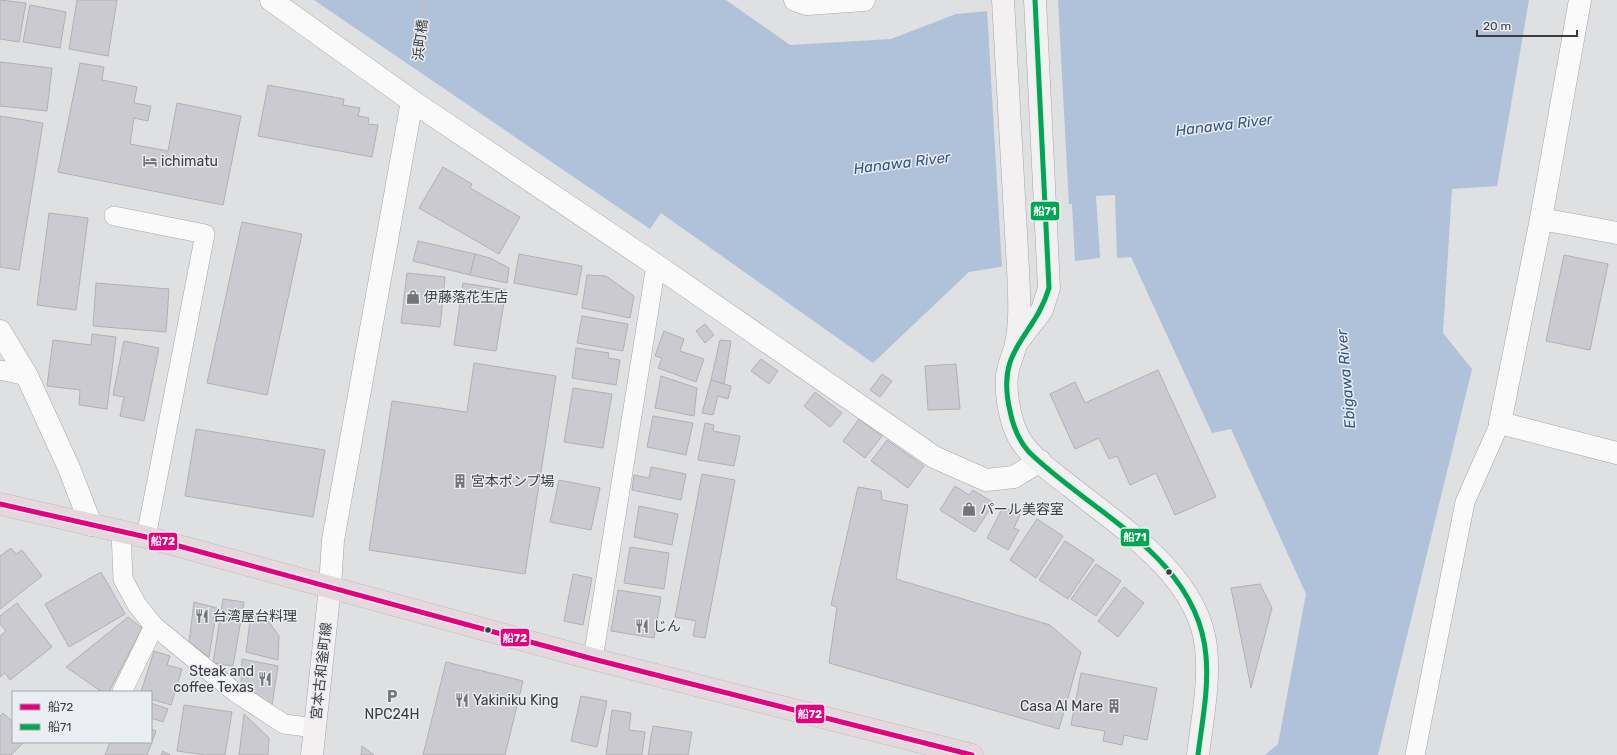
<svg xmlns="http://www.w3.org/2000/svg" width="1617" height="755" viewBox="0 0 1617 755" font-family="Rubik,'Noto Sans JP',sans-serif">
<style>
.water{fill:#b0c1da}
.pier{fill:#dee0e2}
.building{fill:#cccad1;stroke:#b1b1b3}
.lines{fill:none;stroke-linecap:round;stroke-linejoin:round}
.lane-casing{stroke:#a5a6a8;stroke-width:20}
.street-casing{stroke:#a5a6a8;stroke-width:23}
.secondary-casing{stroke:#a5a6a8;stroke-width:23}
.highway-casing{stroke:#bdbebf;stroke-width:23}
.path{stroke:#c0c0c1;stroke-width:2.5;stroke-dasharray:3 2;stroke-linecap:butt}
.lane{stroke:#fafafb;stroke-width:19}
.street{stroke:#fafafb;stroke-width:22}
.secondary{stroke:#f3f0f1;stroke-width:22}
.highway{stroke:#e4d8dd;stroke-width:22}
.bus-1-casing{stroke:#eaedf1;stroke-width:8}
.bus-2-casing{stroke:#eaedf1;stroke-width:8}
.bus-1{stroke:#e5007d;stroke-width:5}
.bus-2{stroke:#00a651;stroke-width:5}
.bus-dot{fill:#3a3c3d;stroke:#eaedf1;stroke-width:1.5}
.labels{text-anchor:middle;stroke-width:3;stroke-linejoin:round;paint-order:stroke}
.street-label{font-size:14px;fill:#3a3c3d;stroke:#eaedf1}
.poi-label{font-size:14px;fill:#3a3c3d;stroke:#eaedf1;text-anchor:start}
.water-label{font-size:15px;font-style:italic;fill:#335583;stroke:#eaedf1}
.line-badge{stroke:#eaedf1;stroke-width:1.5}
.badge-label{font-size:11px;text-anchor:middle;font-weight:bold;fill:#fff}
</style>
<rect width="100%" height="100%" fill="#dee0e2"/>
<path class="water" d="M314,0h412l64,45 101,-6 65,-25 96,-9 1,-5h476l-32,186 -45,3 -9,144 29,36 -94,386h-113l13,-11 28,-150 -75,-165 -19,4 -81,-176 -14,1 -2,-63 -19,1 4,62 -25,3 -3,-57 -16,1 -26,57 -61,10 -96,91 -212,-150 -11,16z"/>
<path class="pier" d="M1051,0h7l11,206 -11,1 2,55 -58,7 -15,-260 63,-6z"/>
<g class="building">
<path d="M0,0l26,3 -7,39 -19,-3z"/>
<path d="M77,0h40l-9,56 -39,-7z"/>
<path d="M30,5l36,7 -6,36 -37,-6z"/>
<path d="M0,62l52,6 -5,43 -47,-5z"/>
<path d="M80,63l24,4 -2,13 35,7 -3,16 17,3 -3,15 -14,-3 -4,26 38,7 9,-48 64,13 -18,89 -165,-33z"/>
<path d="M268,85l76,14 -1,6 17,3 -2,8 11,2 -1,6 10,1 -6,32 -114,-21z"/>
<path d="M0,116l43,7 -24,147 -19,-3z"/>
<path d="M443,167l29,17 -2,4 50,29 -21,37 -80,-46z"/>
<path d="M49,213l39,5 -12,92 -39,-5z"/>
<path d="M242,222l60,12 -35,161 -60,-12z"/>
<path d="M418,241l57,13 -5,21 -57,-14z"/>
<path d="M475,254l15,4 19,10 -2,15 -37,-8z"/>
<path d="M519,254l63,12 -5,29 -63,-12z"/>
<path d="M1564,255l44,9 -18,86 -44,-9z"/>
<path d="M407,273l38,4 -5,50 -39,-4z"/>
<path d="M587,275l19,1 28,20 -4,22 -48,-10z"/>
<path d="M96,283l73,6 -3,43 -73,-6z"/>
<path d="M463,283l43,7 -10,61 -42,-6z"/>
<path d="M582,316l46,8 -5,27 -46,-8z"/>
<path d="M705,324l9,11 -9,8 -9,-12z"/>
<path d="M664,331l20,8 -4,12 24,8 -8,23 -38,-14 4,-10 -7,-2z"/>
<path d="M92,334l24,3 -9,72 -28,-4 1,-15 -33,-4 6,-46 38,5z"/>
<path d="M720,340l11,1 -7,43 -13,-4z"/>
<path d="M124,341l35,7 -15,73 -24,-5 4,-19 -11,-2z"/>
<path d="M576,348l33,5 -1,5 12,2 -4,25 -44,-7z"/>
<path d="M761,359l17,12 -9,13 -18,-13z"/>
<path d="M474,363l82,13 -31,198 -156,-24 23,-149 75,11z"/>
<path d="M956,364l4,45 -32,1 -3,-44z"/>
<path d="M1158,370l58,127 -41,18 -19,-42 -26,12 -13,-29 -8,3 -10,-21 -24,11 -25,-55 25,-12 10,21z"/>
<path d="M882,374l10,7 -12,16 -10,-7z"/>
<path d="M661,376l36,12 -3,28 -39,-8z"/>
<path d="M711,380l20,6 -3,13 -10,-3 -5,19 -11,-2z"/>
<path d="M573,388l39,6 -9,54 -39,-6z"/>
<path d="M815,392l27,21 -12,14 -26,-21z"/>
<path d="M653,416l40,7 -7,32 -39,-8z"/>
<path d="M859,419l23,17 -17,22 -22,-17z"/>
<path d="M705,423l9,2 -1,6 27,5 -6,30 -36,-6z"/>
<path d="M196,429l129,21 -12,67 -128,-21z"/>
<path d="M887,440l37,26 -16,22 -37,-27z"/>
<path d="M651,467l35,7 -5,26 -49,-10 2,-15 15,3z"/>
<path d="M702,474l33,6 -30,158 -12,-2 3,-15 -21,-4z"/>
<path d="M559,480l41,8 -9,42 -41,-8z"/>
<path d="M955,486l14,9 4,-5 21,13 -19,29 -35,-22z"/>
<path d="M858,487l23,4 1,9 26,5 -12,74 154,46 31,27 -22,77 -230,-66 8,-56 -6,-2z"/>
<path d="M639,506l39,8 -6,31 -38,-8z"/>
<path d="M1003,507l17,8 -6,13 5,2 -11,20 -21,-12z"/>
<path d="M1037,519l26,17 -27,42 -26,-18z"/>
<path d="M1065,541l29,19 -26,39 -29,-19z"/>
<path d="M630,547l39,6 -5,36 -40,-6z"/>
<path d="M11,548l5,6 6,-4 20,26 -42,33v-53z"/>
<path d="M1096,564l25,17 -25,35 -25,-17z"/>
<path d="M101,572l24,42 -56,33 -24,-43z"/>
<path d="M573,574l19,4 -9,47 -19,-4z"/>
<path d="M1260,584l12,24 -21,80 -20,-100z"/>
<path d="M1124,587l20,16 -26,34 -20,-16z"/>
<path d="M618,590l43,7 -7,41 -43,-7z"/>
<path d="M223,599l21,3 -11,64 -20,-3z"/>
<path d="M194,602l23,6 -8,49 -20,-15z"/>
<path d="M17,603l35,44 -42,33 -5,-7 -5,4v-41l6,-5 -6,-7v-8z"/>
<path d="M251,612l13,3 15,21 -1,24 -32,-8z"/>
<path d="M128,617l14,11 -33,64h-7l-36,-25z"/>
<path d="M154,651l16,5 -3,9 15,4 -11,36 -20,-6v-7h-10z"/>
<path d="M242,659l36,7 -6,39 -31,-21z"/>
<path d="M446,662l77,19 -18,74h-82z"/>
<path d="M1081,673l76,15 -10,52 -23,-5 -2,10 -19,-4 2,-10 -34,-6z"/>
<path d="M581,696l26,5 -10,46 -26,-6z"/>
<path d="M151,703l17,6 -5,13 -12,-4z"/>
<path d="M184,705l48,7 -7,43h-20l-28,-4z"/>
<path d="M612,710l19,3 -2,17 16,2 -3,23h-36z"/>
<path d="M3,713l10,9v20h11l-13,13h-11v-39z"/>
<path d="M244,714l25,24 -1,17h-29z"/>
<path d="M653,726l39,6 -4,23h-40z"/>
<path d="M151,729l5,2 -9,24h-42l5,-13h41z"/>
<path d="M362,746l12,9h-13z"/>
<path d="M163,751l7,4h-9z"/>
</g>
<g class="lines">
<defs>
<g id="lane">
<path d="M114,216l91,18 -59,303"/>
<path d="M0,370l27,6"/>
<path d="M121,531l2,48 14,26 17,21 81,66 49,32 31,4"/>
<path d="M593,659l63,-394"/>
<path d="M122,692l32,-66"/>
<path d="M1415,755l50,-253 35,-79"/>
</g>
<g id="street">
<path d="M271,0l141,101 244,164 278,192 52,23 28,-3 26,-16"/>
<path d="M795,0l12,4 57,-4"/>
<path d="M1580,0l-39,219 -41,204 117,30"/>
<path d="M1541,219l76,14"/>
<path d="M0,331l27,45 42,92 22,57"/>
<path d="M330,587l3,-47 79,-439"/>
</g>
<g id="secondary">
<path d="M1003,0l15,269c1,24 3,51 -2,75 -2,9 -6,17 -8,26 -4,16 1,44 7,59 9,25 36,42 56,58 51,41 127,89 135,160 4,36 -4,73 -8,108"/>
<path d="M1016,344l26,-34 7,-22 -14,-288"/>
<path d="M312,755l18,-168"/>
</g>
<path id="highway" d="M0,504l146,33 447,122 379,96"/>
</defs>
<use href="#lane" class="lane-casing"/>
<use href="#street" class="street-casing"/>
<use href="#secondary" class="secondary-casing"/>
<use href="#highway" class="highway-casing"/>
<path class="path" d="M416,69l9,-69"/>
<use href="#lane" class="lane"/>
<use href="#street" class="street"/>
<use href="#secondary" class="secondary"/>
<use href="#highway" class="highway"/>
<defs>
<path id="bus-1" d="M0,504l146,33 447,122 379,96"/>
<path id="bus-2" d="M1035,0l14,288c-15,51 -54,59 -39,123 3,15 8,29 19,41 62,61 169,105 177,204 3,33 -4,66 -8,99"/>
</defs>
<use href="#bus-1" class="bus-1-casing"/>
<use href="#bus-2" class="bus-2-casing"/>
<use href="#bus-1" class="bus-1"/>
<use href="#bus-2" class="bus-2"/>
</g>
<defs>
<symbol id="hotel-bare" viewBox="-9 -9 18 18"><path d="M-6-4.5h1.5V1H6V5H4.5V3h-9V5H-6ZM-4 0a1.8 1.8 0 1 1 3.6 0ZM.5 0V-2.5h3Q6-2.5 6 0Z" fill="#737577" stroke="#eaedf1" stroke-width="2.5" paint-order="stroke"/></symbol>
<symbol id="shop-bare" viewBox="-9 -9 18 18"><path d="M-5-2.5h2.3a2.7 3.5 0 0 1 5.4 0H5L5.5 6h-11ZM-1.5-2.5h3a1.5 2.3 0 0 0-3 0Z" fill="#737577" stroke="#eaedf1" stroke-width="2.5" paint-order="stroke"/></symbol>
<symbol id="building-bare" viewBox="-9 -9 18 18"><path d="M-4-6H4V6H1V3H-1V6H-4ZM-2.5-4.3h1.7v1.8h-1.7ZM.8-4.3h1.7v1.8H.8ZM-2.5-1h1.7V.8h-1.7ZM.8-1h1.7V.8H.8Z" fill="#737577" stroke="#eaedf1" stroke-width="2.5" paint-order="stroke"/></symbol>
<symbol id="restaurant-bare" viewBox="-9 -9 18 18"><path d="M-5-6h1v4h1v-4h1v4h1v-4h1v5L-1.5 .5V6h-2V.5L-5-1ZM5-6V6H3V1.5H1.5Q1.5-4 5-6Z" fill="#737577" stroke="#eaedf1" stroke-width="2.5" paint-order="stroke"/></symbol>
<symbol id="parking-bare" viewBox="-9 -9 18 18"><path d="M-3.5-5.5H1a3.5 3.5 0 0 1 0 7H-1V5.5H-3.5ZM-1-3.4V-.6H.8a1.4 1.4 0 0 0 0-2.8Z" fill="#737577" stroke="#eaedf1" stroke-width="2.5" paint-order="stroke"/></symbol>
</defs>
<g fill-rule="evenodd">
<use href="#hotel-bare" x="140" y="151" width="20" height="20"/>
<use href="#shop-bare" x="403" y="287" width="20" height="20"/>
<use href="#building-bare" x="450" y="471" width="20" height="20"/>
<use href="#shop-bare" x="959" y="499" width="20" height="20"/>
<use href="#restaurant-bare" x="192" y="606" width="20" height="20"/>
<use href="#restaurant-bare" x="632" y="616" width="20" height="20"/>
<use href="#restaurant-bare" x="255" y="669" width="20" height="20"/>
<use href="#parking-bare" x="382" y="686" width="20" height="20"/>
<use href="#restaurant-bare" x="452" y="690" width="20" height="20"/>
<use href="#building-bare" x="1104" y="696" width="20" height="20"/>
</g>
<g class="bus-dot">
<circle cx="1169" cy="572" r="3.5"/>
<circle cx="488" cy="630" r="3.5"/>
</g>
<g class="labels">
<g class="street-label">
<text transform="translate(420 40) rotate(-83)" y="5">浜町橋</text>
<text transform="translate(321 671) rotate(-84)" y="5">宮本古和釜町線</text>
</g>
<g class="poi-label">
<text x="161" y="166">ichimatu</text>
<text x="424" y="302">伊藤落花生店</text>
<text x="471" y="486">宮本ポンプ場</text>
<text x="980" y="514">パール美容室</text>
<text x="213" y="621">台湾屋台料理</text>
<text x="653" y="631">じん</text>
<text x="254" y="676" text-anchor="end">Steak and<tspan x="254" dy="16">coffee Texas</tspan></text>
<text x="473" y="705">Yakiniku King</text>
<text x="1103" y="711" text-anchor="end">Casa Al Mare</text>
<text x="392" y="719" text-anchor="middle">NPC24H</text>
</g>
<g class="water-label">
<text transform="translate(1224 125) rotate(-7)" y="5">Hanawa River</text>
<text transform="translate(902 163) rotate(-7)" y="5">Hanawa River</text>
<text transform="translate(1346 379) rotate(-95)" y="5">Ebigawa River</text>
</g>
</g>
<g class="line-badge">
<rect x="1030" y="201" width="30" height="20" rx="4" fill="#00a651"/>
<rect x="1120" y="528" width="30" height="19" rx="4" fill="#00a651"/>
<rect x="148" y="532" width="30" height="19" rx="4" fill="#e5007d"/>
<rect x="500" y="628" width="30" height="19" rx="4" fill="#e5007d"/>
<rect x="795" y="704" width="30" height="20" rx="4" fill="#e5007d"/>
</g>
<g class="badge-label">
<text x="1045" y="215">船71</text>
<text x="1135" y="541">船71</text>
<text x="163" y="545">船72</text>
<text x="515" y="642">船72</text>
<text x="810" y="718">船72</text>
</g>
<rect x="12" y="691" width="140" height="52" fill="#eaedf1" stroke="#a4a6a9"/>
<rect x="20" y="704" width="20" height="6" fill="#e5007d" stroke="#a4a6a9"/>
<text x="48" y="711" font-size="12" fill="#3a3c3d">船72</text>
<rect x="20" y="724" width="20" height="6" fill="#00a651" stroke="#a4a6a9"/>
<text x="48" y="731" font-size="12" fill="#3a3c3d">船71</text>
<path d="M1477 30v6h100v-6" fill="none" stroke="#3a3c3d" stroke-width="2"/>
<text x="1483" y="30" font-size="12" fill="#3a3c3d" stroke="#eaedf1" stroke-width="3" paint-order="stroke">20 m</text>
</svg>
